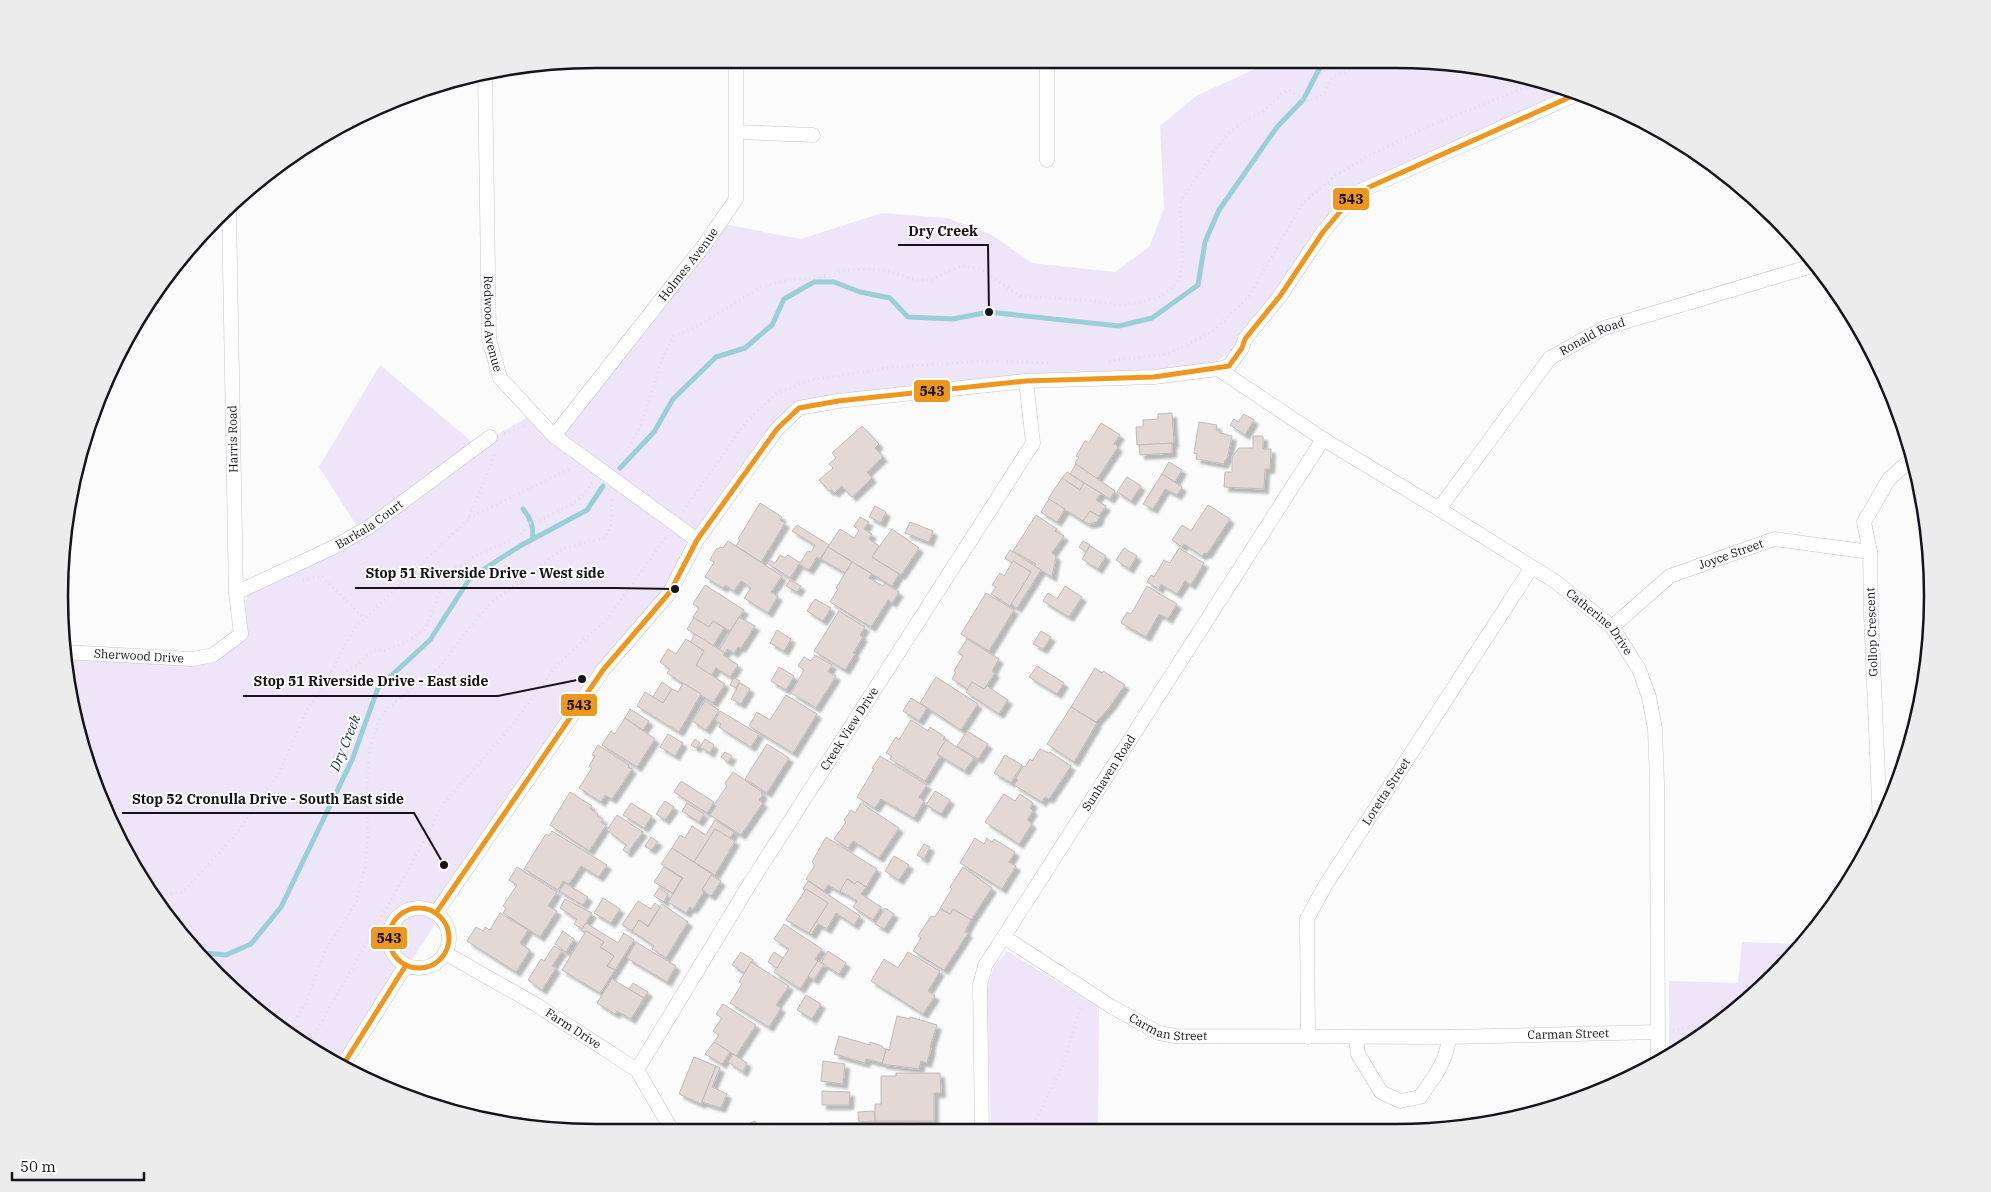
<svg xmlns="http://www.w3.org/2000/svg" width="1991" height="1192" viewBox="0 0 1991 1192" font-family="'IBM Plex Serif',serif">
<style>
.green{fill:#eee5f9}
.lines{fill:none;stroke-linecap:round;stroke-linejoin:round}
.stream{stroke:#99d0d7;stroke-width:5}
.building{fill:#e4d8d4;stroke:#c0bab8;filter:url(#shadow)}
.minor-casing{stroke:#c6c3c9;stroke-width:15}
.path{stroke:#e0e0e1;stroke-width:3;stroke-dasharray:1 4;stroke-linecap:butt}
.minor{stroke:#fefefe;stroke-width:14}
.bus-1-casing{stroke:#fff;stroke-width:9}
.bus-1{stroke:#ee961e;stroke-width:5}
.labels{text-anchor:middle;stroke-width:4;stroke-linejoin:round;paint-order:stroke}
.street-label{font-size:12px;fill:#17131c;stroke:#fff}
.water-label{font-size:14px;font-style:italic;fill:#143b3f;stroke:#fff}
.rim{fill:none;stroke:#17131c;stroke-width:2.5}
.leader{fill:none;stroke:#17131c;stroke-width:2}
.callout-dot{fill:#17131c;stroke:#fff;stroke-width:2}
.callout-label{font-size:14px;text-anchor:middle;font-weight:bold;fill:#17131c;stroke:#fff;stroke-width:4;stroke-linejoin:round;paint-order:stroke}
.line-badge{stroke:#fff;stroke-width:2}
.pale-badge-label{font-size:14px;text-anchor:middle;font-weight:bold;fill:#111}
</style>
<defs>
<filter id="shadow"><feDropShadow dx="4.5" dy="4.5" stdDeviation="1" flood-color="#0004"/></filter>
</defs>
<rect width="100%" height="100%" fill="#fbfbfb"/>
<g class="green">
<path d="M1430,60l138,27 11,6 -223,100 -118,152 -23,18 -37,11 -379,34 -102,132 -22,49 -107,132 -225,344 -46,-22 -81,-67 -46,-53 -39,-59 -44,-95 -18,-68 -4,-46 127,4 49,-25 8,-49 111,-54 -41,-64 61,-102 97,81 56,-32 20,22 166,-213 82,16 81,-26 65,5 43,16 42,29 83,9 34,-25 15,-38 -4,-83 36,-30 77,-35z"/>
<path d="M1742,942l56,2 -49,56 -80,57v-76l69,2z"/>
<path d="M1007,951l92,56 -1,125h-107l-4,-142 6,-21z"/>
</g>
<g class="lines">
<g class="stream">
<path d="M620,468l34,-36 19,-33 43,-42 29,-9 27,-23 12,-26 30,-17h20l26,10 30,6 18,19 45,2 36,-7 130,14 33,-8 46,-33 7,-43 14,-32 58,-83 26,-27 21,-40"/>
<path d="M523,509c8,9 10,17 10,30"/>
<path d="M195,952l31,3 25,-11 30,-37 71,-147 26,-72 52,-48 40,-62 50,-32 67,-36 16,-24"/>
</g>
</g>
<g class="building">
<path d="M1172,413l2,30 -37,2 -1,-18h7v-7l15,-1v-5z"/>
<path d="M1244,414l10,6 -9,15 -15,-10 4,-6 4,3z"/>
<path d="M1199,422l18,3 -1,5h3l1,3 12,3 -5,23 -2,1 -1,4 -28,-5 1,-5 -3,-1z"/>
<path d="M1101,423l19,12 -6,9 4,3 -21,32 -22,-16 4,-6 -3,-1 9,-15 4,2z"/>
<path d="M862,426l17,18 -4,4 8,9 -16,15 5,6 -20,19 -10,-11 -8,7 -2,-3 -3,1 -10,-11 14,-12 -4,-4 7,-6 -4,-5z"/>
<path d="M1253,436h10v13h8l-1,20h-5l-1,20 -40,-2 1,-15h7v-15l7,-9h14z"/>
<path d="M1172,443v10l-32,2 -1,-10z"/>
<path d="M1169,462l13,8 -7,12 -13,-8z"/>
<path d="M1076,464l39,27 -5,8 -40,-25z"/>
<path d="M1067,472l17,11 -4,7 -18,-12z"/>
<path d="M1162,474l20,13 -5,8 -12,-6 -12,20 -10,-5z"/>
<path d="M1127,477l14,9 -10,15 -14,-9z"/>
<path d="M1062,478l18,12 4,-7 17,10 -5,7 10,6 -7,10 -9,-5 -7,10 -35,-22z"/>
<path d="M1049,499l16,10 -8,13 -16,-10z"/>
<path d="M760,503l22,14 -2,3 5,3 -24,39 -25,-16 4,-6 -2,-1z"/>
<path d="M1208,505l22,14 -23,35 -3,-1 -2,3 -18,-12 -2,3 -10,-7 10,-15 9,6z"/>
<path d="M875,506l11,6 -5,11 -12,-6z"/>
<path d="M1090,511l10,6 -3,5 -8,2 -6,-3z"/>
<path d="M1036,515l21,14 -2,2 9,5 -12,17 4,3 -4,21 -18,-11 2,-2 -23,-13z"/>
<path d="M860,517l9,5 -5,7 8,5 -3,5 10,7 -7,11 27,17 -7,12 -64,-39 12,-18 14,9 5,-8 -5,-4z"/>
<path d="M1925,521l1,13 -8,-5z"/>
<path d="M910,522l23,9 -4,11 -24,-9z"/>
<path d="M797,525l32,20 -9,14 -3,-2 -8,13 -10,-6 -9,14 -23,-15 2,-3 6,3 5,-8 5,3 3,-3 12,8 8,-12 3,1 4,-7 -23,-14z"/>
<path d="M892,529l27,19 -18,27 -29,-18z"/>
<path d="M728,541l54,35 -11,16 7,4 -10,17 -24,-15 7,-10 -10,-7 -7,10 -9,-6 -2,3 -18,-11 9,-15 -4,-2 7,-12 2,1 1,-2 3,1z"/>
<path d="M1083,541l7,4 -4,7 -7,-5z"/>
<path d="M1090,546l16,10 -8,13 -16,-10z"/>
<path d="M828,547l24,15 -7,11 -24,-14z"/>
<path d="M1124,548l13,8 -8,13 -13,-9z"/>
<path d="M1179,548l25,15 -13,22 -6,-4 -8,13 -16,-10 -2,5 -12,-7 4,-7 3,2 10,-17 6,3z"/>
<path d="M1010,550l31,20 -24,38 -6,-4 20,-32 -18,-11 -1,2 -7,-5z"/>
<path d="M1013,561l18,11 -21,34 -19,-12 5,-7 -4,-2 8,-12 4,3z"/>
<path d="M852,562l20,12 -3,4 14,8 2,-3 14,9 -7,11 -4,-3 -17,27 -41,-25 8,-13 -2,-1z"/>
<path d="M790,580l11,6 -4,6 -11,-6z"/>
<path d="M705,585l39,25 -14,21 -17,-10 -4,6 -16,-10 6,-9 -6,-4z"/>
<path d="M1065,586l17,11 -13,20 -26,-16 5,-8 9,6z"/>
<path d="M1147,586l30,18 -9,15 -9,-5 -13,23 -25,-14 6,-11 4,2z"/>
<path d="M986,593l28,17 -25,41 -28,-17z"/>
<path d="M815,599l16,9 -8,13 -16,-10z"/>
<path d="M839,611l26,16 -5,8 3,2 -10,16 2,1 -10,16 -31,-19z"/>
<path d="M739,617l16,9 -14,22 -3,-1 -4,6 -7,-4 -2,4 -6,-3z"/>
<path d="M694,618l15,9 4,-6 11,7 -11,18 -26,-17z"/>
<path d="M777,630l14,9 -7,12 -14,-8z"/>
<path d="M1041,631l10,6 -8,12 -10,-5z"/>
<path d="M695,634l30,19 -2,2 15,10 -8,12 -14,-9 -5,8 -15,-11 8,-14 -14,-8z"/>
<path d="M686,639l18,12 -8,14 29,19 -12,19 -46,-30 3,-4 -10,-7 8,-13 8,5z"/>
<path d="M967,639l32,20 -7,12 3,2 -11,16 -12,-7 -4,7 -16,-10 4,-7 -2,-1 9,-15 -5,-3z"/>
<path d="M815,655l17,10 -4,7 8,4 -20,32 -25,-15 13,-23 -6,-4 6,-9 7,4z"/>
<path d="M1037,666l27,17 -7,11 -28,-17z"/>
<path d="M779,667l15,9 -8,14 -15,-9z"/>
<path d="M1095,668l7,5 1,-2 22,14 -16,23 -13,14 -25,-15z"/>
<path d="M936,677l42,27 -17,26 -41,-27z"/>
<path d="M734,678l6,3 -4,7 -6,-3z"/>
<path d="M662,682l10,7 -9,14 -10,-6z"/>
<path d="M972,682l12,7 3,-3 21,14 -9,14 -33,-22z"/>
<path d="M683,683l18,11 -22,38 -42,-26 8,-14 18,11 9,-14 6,3z"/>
<path d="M740,683l10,6 -9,15 -10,-5z"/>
<path d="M786,695l31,19 -24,39 -44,-27 8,-14 13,8z"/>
<path d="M911,698l16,10 -8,13 -16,-10z"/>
<path d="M705,701l14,9 -13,20 -14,-9z"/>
<path d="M1071,707l26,16 -23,39 -27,-18z"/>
<path d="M630,709l19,12 -6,9 -18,-12z"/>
<path d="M720,711l39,23 -8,13 -32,-20 2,-3 -6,-4z"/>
<path d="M625,718l30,21 -18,28 -35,-22 9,-14 4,3z"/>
<path d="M911,720l17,11 2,-4 15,10 -2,2 3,1 -9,14 3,3 -15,24 -35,-22 2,-3 -6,-3 10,-16 3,3z"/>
<path d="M967,731l21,13 -10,15 -21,-13z"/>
<path d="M668,734l15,9 -8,13 -15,-9z"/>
<path d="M695,739l5,4 -4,5 -5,-3z"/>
<path d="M705,739l9,6 -4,8 -10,-6z"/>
<path d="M946,740l28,18 -9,13 -28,-17z"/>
<path d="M767,744l22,14 -22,35 -22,-14z"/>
<path d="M598,745l31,20 -1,2 4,2 -20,30 -7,-4 -4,7 -22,-14 13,-20 -3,-2 6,-10 -3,-1z"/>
<path d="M1040,749l9,4 1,-1 21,14 -22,33 -4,-2 -3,5 -28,-17 4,-5 -2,-2 7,-12 2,1 5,-8 2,2z"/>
<path d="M725,752l7,4 -4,6 -7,-5z"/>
<path d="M1005,755l17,10 -11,18 -17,-10z"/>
<path d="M880,756l47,29 -8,12 5,4 -10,17 -33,-19 -6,9 -18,-11 17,-28 -2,-1z"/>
<path d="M733,772l29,20 -1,1 2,2 -4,5 4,3 -22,32 -31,-20 6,-9 -2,-1 13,-19 -2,-3z"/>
<path d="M681,781l33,21 -7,11 -33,-21z"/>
<path d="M935,791l15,9 -9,14 -15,-9z"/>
<path d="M570,792l22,14 -2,3 8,5 -1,2 6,3 -2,3 5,3 -17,26 -39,-26z"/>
<path d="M1004,794l11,7 5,-7 13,9 -3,5 3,3 -6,9 5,4 -13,20 -34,-22z"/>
<path d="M665,801l9,6 -9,13 -9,-6z"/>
<path d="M631,803l21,13 -8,12 -21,-13z"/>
<path d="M687,803l17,11 -5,8 -17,-11z"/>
<path d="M861,803l38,25 -20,30 -26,-17 -5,7 -14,-9 12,-17 -2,-2 7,-10 4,3z"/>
<path d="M617,815l26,17 -16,21 -4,-3 3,-5 -19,-15z"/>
<path d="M715,820l19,12 -4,6 -15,-9 -21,33 -22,-14 8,-13 5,3 7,-12 14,9z"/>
<path d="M715,829l20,12 -20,34 -21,-13z"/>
<path d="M552,831l55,34 -8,12 -18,-11 -12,18 -6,-3 -5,9 -34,-21 22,-35 3,2z"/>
<path d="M651,837l7,5 -7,8 -6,-4z"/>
<path d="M826,837l51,32 -11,18 -9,-6 -2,3 -8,-5 -7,13 -12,-7 -4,6 -18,-12 8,-12v-3l-2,-2z"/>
<path d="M975,838l9,6 3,-6 5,4 2,-3 21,13 -6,10 7,4 -14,23 -42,-26z"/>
<path d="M924,844l6,3 -6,12 -7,-4z"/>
<path d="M672,848l40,26 -10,16 2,2 -11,17 -3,-2 -4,6 -18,-11 15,-24 -22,-14z"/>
<path d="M894,856l15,9 -10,15 -14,-9z"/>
<path d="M517,867l40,25 -9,14 9,5 -17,26 -37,-24 3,-5 -3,-2 14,-21 -8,-5z"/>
<path d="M664,867l18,11 -9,15 -19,-11z"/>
<path d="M963,867l29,21 -21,32 -18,-11 -3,5 -10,-6 12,-19 -2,-2z"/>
<path d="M711,875l10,6 -10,15 -9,-6z"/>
<path d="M847,879l8,5 2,-3 9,6 -5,7 20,13 -8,13 -20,-13 4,-6 -17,-10z"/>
<path d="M808,881l52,35 -6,9 -18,-12 -9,16 -9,-5 -7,11 -2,-2 19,-30 -22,-14 -1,2 -2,-2z"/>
<path d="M565,883l23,14 -5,8 -24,-14z"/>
<path d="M659,888l9,6 -4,8 -10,-6z"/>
<path d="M806,889l22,14 -19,30 -23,-13z"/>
<path d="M603,898l17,11 -9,14 -17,-10z"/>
<path d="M565,899l27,14 -10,16 -8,-5 3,-5 -17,-11z"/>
<path d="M638,901l13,8 4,-6 5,4 -12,19 -9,-6 -7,11 -10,-6z"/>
<path d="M662,904l26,18 -22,36 -14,-9 2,-3 -22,-15 7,-11 9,7z"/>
<path d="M885,908l9,6 -10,15 -9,-5z"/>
<path d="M940,909l10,5 3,-5 18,11 -6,12 3,1 -24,37 -31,-19 8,-13 -3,-2 13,-20 4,1z"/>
<path d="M500,913l28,17 -8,13 10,7 -14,22 -49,-31 9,-14 7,4 2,-4 5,3z"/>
<path d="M586,923l32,20 6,-10 10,7 -19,30 -8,-4 7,-10 -14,-9 4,-5 -23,-12z"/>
<path d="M784,924l38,25 -7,10 3,2 -18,28 -26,-17 15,-23 -15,-10z"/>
<path d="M563,931l11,8 -8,13 -11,-8z"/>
<path d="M586,931l18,11 -4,5 14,9 -7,10 8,4 -15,23 -38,-23z"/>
<path d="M636,942l40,24 -9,16 -40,-24z"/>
<path d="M554,946l8,5 -10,15 4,2 -14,22 -14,-10 13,-21 3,2z"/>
<path d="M828,951l18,12 -7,11 -18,-11z"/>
<path d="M741,952l12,8 -9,13 -12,-8z"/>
<path d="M774,952l9,6 -6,10 -9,-6z"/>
<path d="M908,952l32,19 -12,20 7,5 -12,18 -52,-33 13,-22 14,9z"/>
<path d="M818,961l6,3 -10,16 -6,-4z"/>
<path d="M751,962l38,24 -13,19 5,3 -12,19 -39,-24 12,-19 -3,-2z"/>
<path d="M612,979l32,19 -13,21 -14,-8 -2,3 -18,-11z"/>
<path d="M633,983l15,9 -4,6 -15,-9z"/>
<path d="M806,995l15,9 -9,15 -15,-9z"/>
<path d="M723,1004l33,21 -20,31 -22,-14 5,-7 -6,-4 9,-13 -6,-4z"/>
<path d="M897,1016l13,3v-2l27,8 -7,22 1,1 -4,15 -6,-2 -2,8 -37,-5 4,-15 3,1z"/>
<path d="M839,1036l31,9v-3l12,4 1,2 3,1 -4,14 -16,-4 -1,4 -31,-9z"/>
<path d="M714,1042l16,10 -8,12 -17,-10z"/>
<path d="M733,1054l14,9 -4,9 -15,-10z"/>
<path d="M694,1057l22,9 -15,38 -22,-10z"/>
<path d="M823,1061l22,3 -2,20 -22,-3z"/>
<path d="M716,1066l4,2 -8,19 15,7 -6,14 -19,-6z"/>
<path d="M896,1073h44l1,20h-7v28h-59v-17h6v-28h15z"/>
<path d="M822,1091l28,1 -1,13h-27z"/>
<path d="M874,1111l1,10 -16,1 -1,-10z"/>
<path d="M755,1121l5,9 15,-7 4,8 2,-1 1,2h-59l15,-7 1,3z"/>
<path d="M918,1122l1,10h-90v-9z"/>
</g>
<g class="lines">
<defs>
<g id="minor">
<path d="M1047,61v99"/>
<path id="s1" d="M485,73l4,266 11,39 54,58 143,104"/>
<path d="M738,132l75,3"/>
<path id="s2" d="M1218,369l105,70 116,70 117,73 56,45 27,42 10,28 6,32 2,54 1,281"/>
<path id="s3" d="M554,436l151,-192 31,-45v-136"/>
<path id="s4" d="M1439,509l111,-151 54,-30 211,-63"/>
<path id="s5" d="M236,593l100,-47 33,-19 121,-90"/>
<path id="s6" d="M1612,627l58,-51 104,-37 96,13"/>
<path id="s7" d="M64,652l128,7 21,-4 28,-21 -5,-41 -7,-383"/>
<path d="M1880,823l-9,-209 -1,-62 -6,-30 25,-43 23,-20"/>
<circle cx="419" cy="938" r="30"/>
<path d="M436,913l167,-243 67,-78 27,-52 80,-111 22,-21 39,-7 188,-20 128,-4 64,-8 11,-3 13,-18 3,-9 35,-43 43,-64 33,-39 223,-100"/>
<path id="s8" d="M1004,937l108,70 47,26 17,3 273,1 208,-5"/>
<path id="s9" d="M445,953l90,51 102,66 36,62"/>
<path id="s10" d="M1308,1037l-1,-118 18,-33 207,-319"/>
<path d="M1356,1037l2,17 23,38 19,9 20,-4c14,-19 27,-36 29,-60"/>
<path d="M343,1065l63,-100"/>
<path id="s11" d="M637,1070l114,-188 282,-439 -7,-62"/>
<path id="s12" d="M982,1132l-2,-147 5,-19 338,-527"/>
</g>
</defs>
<use href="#minor" class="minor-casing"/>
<g class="path">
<path d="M1109,361l59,-7 45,-23 36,-35 53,-92 34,-29 34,-20 57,-28 112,-45"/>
<path d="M504,433l21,-7"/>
<path d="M617,463l6,-5 18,-33 22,-68 11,-21 24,-10 63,-39 29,-7 28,-2 25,-7 21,-2 19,1 33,10h17l13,-8 16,-6 18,3 40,27 67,4 33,5 12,-1 25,-6 12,-7 11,-13 3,-20 -3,-55 37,-56 12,-14 19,-14 13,-6 23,-21 5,-2 14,10h7l9,-3 6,-5 7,-14 18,-9 9,-9"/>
<path d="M683,511l63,-89 31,-29 34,-13 82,-13 91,-6 67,2"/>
<path d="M469,518l102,-50"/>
<path d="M303,580l19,-4 42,42"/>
<path d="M325,683l32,-18 16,-15 11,1 21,-8 20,-14 17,-42 12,-18 11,-5 8,-7 48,-21 7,-13c10,-1 17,-5 26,-10 18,-8 29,-14 39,-32"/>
<path d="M151,894l5,1 27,-3 54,-59 42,-60 28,-63 18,-27 29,-54 115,-111 25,-62 -1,-3"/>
<path d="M1673,1031l52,-14"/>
<path d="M287,1034l19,-31 18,-50 32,-50 9,-35 3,-34 -1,-47 3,-39 8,-27 12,-15 51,-40 21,-29 28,-33 74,-56 41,-10 6,-13 1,-29"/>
<path d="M307,1047l104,-182 32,-61 62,-70 53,-70 51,-47 58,-82"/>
<path d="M1027,1132l14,-22 22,-45 18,-60"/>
</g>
<use href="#minor" class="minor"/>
<defs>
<g id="bus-1">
<circle cx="419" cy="938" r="30"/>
<path d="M436,913l167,-243 67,-78 27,-52 80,-111 22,-21 39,-7 188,-20 128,-4 75,-11 13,-18 3,-9 35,-43 43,-64 33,-39 223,-100"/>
<path d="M343,1065l63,-100"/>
</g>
</defs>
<use href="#bus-1" class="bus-1-casing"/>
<use href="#bus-1" class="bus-1"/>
</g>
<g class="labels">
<g class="street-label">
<text dy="4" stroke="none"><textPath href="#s3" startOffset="218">Holmes Avenue</textPath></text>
<text dy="4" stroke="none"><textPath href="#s1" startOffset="251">Redwood Avenue</textPath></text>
<text dy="4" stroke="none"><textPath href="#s4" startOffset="235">Ronald Road</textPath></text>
<text transform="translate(233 439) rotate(-91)" y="4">Harris Road</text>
<text dy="4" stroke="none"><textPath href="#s5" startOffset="150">Barkala Court</textPath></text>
<text dy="4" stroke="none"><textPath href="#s6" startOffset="142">Joyce Street</textPath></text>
<text dy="4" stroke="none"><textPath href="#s2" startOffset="459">Catherine Drive</textPath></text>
<text transform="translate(1872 632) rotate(-92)" y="4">Gollop Crescent</text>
<text dy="4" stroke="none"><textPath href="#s7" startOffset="75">Sherwood Drive</textPath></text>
<text dy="4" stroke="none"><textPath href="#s11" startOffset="402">Creek View Drive</textPath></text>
<text dy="4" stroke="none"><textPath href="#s12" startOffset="396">Sunhaven Road</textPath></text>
<text dy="4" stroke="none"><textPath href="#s10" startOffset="268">Loretta Street</textPath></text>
<text dy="4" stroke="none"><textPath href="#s8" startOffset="190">Carman Street</textPath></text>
<text dy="4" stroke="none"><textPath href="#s9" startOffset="149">Farm Drive</textPath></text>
<text dy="4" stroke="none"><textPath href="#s8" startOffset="592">Carman Street</textPath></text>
</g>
<g class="water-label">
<text transform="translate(345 743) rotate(-68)" y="5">Dry Creek</text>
</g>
</g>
<path d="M0 0H1991V1192H0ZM596 68H1396A528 528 0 0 1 1924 596V596A528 528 0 0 1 1396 1124H596A528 528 0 0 1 68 596V596A528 528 0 0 1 596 68Z" fill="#ececed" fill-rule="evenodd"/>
<path class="rim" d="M596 68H1396A528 528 0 0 1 1924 596V596A528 528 0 0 1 1396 1124H596A528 528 0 0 1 68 596V596A528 528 0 0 1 596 68Z"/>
<path class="leader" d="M989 312L988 245H898M675 589L614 588H355M582 679L498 696H243M444 865L414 813H122"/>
<g class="callout-dot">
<circle cx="989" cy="312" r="5"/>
<circle cx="675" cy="589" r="5"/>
<circle cx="582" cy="679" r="5"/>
<circle cx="444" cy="865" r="5"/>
</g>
<g class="callout-label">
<text x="943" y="236">Dry Creek</text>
<text x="485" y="578">Stop 51 Riverside Drive - West side</text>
<text x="371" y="686">Stop 51 Riverside Drive - East side</text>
<text x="268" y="804">Stop 52 Cronulla Drive - South East side</text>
</g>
<g class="line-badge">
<rect x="1332" y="187" width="38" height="24" rx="5" fill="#ee961e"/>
<rect x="913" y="379" width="38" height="24" rx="5" fill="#ee961e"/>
<rect x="560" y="693" width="38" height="24" rx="5" fill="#ee961e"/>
<rect x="370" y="926" width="38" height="24" rx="5" fill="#ee961e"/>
</g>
<g class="pale-badge-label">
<text x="1351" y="204">543</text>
<text x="932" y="396">543</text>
<text x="579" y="710">543</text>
<text x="389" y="943">543</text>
</g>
<path d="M12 1172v8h132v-8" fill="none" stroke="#17131c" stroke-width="2.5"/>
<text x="20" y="1172" font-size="15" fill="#17131c" stroke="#ffffff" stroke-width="4" paint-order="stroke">50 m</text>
</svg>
